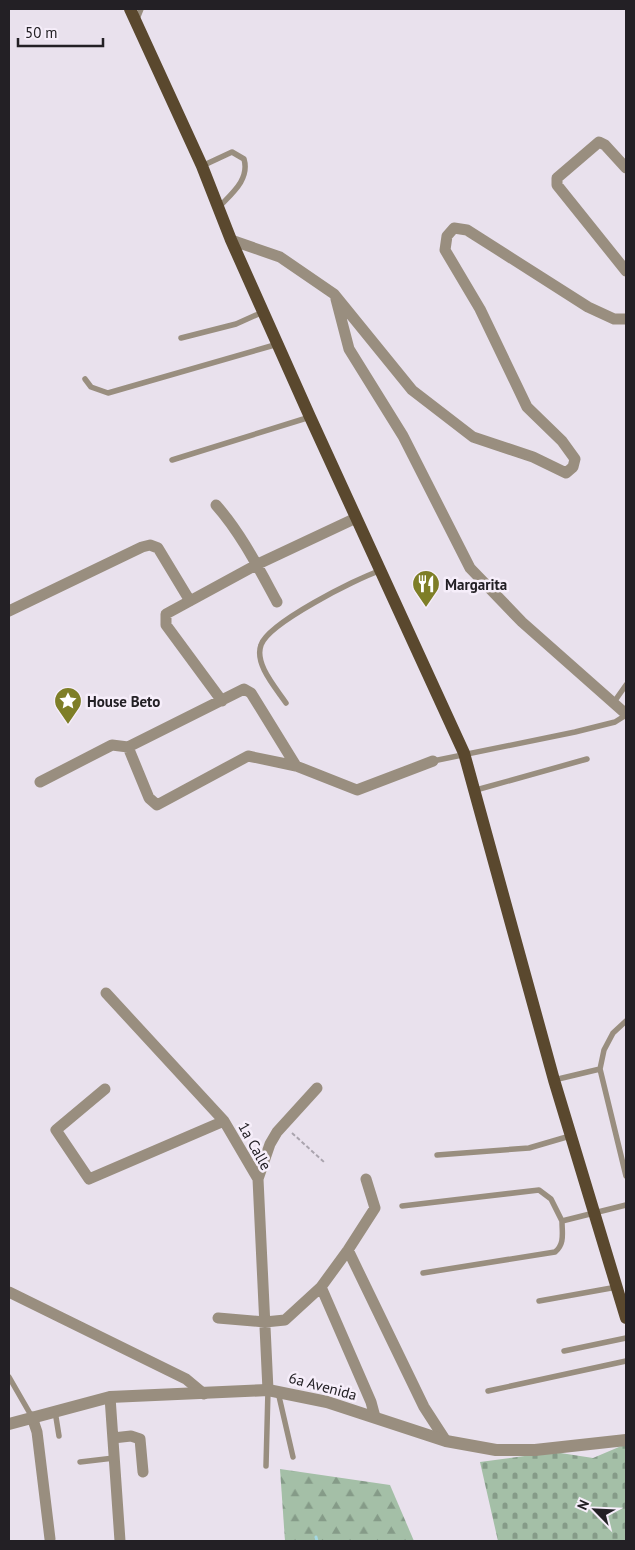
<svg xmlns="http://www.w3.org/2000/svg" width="635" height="1550" font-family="'PT Sans',sans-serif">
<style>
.forest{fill:url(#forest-firs)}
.cemetery{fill:url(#cemetery-stones)}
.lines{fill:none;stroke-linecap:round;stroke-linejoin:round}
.stream{stroke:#a3d6e1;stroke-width:3}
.path{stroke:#aaa4ae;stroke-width:2;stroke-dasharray:4 2.5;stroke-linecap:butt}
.service{stroke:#998e7f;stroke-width:5.5}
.minor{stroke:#998e7f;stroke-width:11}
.tertiary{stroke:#998e7f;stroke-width:12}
.primary{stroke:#5a482e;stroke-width:12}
.labels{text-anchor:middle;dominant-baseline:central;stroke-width:5;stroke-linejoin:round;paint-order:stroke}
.poi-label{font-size:15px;font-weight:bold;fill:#232025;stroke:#f6eefa;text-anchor:start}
.street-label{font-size:15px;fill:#232025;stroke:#f6eefa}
</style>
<defs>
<pattern id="forest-firs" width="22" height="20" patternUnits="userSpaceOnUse" patternTransform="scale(1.25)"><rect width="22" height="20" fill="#a4bfa7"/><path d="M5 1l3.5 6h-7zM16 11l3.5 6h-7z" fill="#859b88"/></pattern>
<pattern id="cemetery-stones" width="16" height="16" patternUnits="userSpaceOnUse" patternTransform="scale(1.25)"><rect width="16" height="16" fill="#a4bfa7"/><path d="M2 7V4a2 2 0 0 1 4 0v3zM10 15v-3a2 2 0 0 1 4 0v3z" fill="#859b88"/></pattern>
</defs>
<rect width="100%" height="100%" fill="#e9e1ed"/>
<path class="forest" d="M280,1469L390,1485L414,1541H285Z"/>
<path class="cemetery" d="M626,1444V1541H498L480,1462L554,1452L593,1458Z"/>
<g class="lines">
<path class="stream" d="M316,1537L317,1541"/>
<path class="path" d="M292,1133L324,1162"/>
<path class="service" d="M137,19L141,9
M202,166L232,152L244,159C250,180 231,194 218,208
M181,338L236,324L263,312
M85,379L91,387L108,393L278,344
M172,460L310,417
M614,702L626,685
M286,703C276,688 254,664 261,645C268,623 356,579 379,571
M433,761L575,732L615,722L626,715
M476,790L587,759
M626,1021L613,1033L604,1050L600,1069L626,1176
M554,1080L600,1069
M437,1155L529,1148L570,1136
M402,1206L539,1190L551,1199L562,1221L626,1205
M423,1273L555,1252C565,1244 562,1233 562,1221
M539,1301L617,1287
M564,1351L626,1338
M9,1377L32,1417
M488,1391L626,1361
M278,1392L293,1457
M55,1411L59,1436
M80,1462L114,1458
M266,1466L268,1390"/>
<path class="minor" d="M626,168L605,145L599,142L557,178V185L626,271
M231,240L280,257L334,294L412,390L473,437L533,457L566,473L573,467L575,459L562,441L527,407L480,309L445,250L447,236L454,228L467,230L588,307L614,319H626
M336,299L349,349L403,436L470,568L522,622L626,714
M216,505C241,533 259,569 277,602
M9,611L142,547L150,545L158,548L190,601
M222,701L166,625V614L256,565L356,518
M128,747L149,798L157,805L248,756L296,766L357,790L433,761
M40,782L112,745L128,747L244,689L251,693L296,766
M106,993L224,1121L258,1179L268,1390
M105,1089L56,1130L89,1179L224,1121
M258,1179L270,1144L277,1132L317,1088
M348,1250L424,1407L446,1441
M321,1287L371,1402L375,1417
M9,1292L186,1379L204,1394
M218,1318L265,1322L285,1320L321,1287L348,1250L375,1208L366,1179
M110,1397L120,1541
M32,1417L37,1432L50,1539
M113,1438L131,1436L140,1439L143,1472"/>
<path class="tertiary" d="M9,1424L110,1397L268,1390L327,1402L446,1441L496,1450H535L626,1440"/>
<path class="primary" d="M130,9L202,166L231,240L310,417L464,753L554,1080L626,1318"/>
</g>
<defs>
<symbol id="restaurant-pin" viewBox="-11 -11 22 30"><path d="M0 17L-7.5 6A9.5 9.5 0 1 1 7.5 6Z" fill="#7e7e27" stroke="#f6eefa"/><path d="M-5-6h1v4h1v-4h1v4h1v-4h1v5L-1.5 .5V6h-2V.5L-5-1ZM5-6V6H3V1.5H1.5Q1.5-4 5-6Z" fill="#fff"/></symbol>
<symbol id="sight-pin" viewBox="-11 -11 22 30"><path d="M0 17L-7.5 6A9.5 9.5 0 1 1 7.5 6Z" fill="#7e7e27" stroke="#f6eefa"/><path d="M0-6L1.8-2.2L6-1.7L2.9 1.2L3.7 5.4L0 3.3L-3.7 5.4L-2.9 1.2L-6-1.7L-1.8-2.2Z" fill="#fff"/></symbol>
</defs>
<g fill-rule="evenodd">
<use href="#restaurant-pin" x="410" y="568" width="32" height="43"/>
<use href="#sight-pin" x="52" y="685" width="32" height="43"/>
</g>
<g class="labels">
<g class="poi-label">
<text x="445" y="584">Margarita</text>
<text x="87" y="701">House Beto</text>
</g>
<g class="street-label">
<text transform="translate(255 1146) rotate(61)">1a Calle</text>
<text transform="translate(323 1386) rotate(15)">6a Avenida</text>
</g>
</g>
<rect width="635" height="1550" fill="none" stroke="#232025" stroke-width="20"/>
<g transform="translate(595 1510) rotate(294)" stroke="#f6eefa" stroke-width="4" paint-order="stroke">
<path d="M0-4L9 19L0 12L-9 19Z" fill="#232025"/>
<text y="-8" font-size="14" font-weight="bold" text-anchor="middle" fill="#232025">N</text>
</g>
<path d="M18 38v8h85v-8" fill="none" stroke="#232025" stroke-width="2.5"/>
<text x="25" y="38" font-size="15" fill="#232025" stroke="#f6eefa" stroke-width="4" paint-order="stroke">50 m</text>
</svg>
